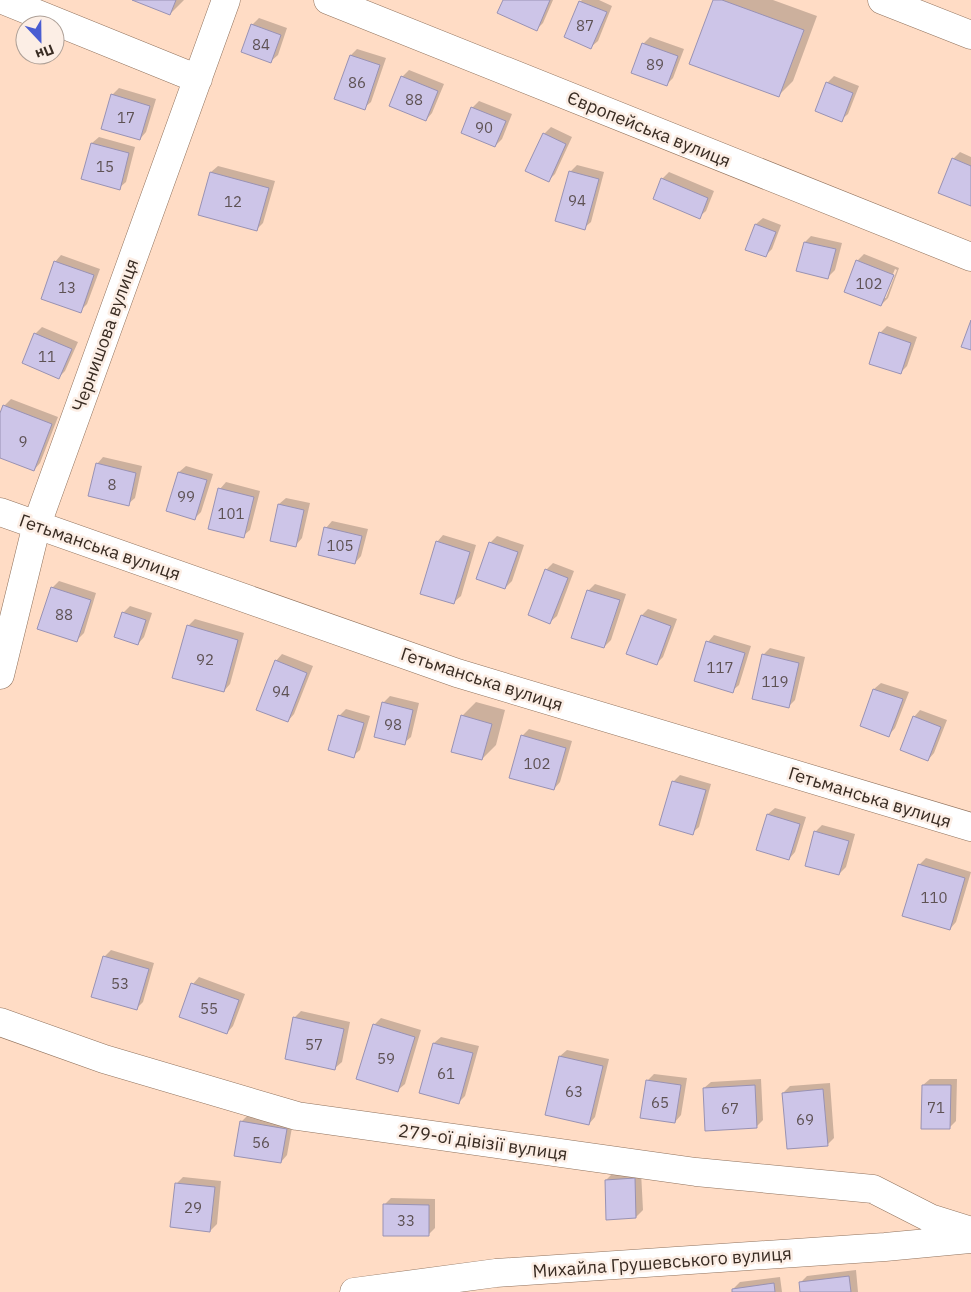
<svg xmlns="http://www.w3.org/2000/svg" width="971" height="1292" font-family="'IBM Plex Sans',sans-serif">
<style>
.shadow{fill:#0003;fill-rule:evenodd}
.building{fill:#cdc5e8;stroke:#9992b3}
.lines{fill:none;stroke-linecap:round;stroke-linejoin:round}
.minor-casing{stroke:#90725d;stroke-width:29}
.minor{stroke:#fff;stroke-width:28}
.labels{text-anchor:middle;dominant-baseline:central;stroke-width:5;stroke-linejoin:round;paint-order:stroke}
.number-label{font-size:15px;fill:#5e5254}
.street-label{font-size:18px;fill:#392c23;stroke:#fceee5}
</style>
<rect width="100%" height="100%" fill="#ffdcc5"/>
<path class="shadow" d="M135,0H184L170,14Z
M504,0H553L543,23L537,29Z
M582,0H599L612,6L598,41L591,47L580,2Z
M714,0H773L817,16L793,81L779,95Z
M259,18L287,28L278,55L271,61L252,25Z
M650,37L684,49L673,78L666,85L633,72L643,44Z
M357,49L386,58L371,102L364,108L351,55Z
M409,70L444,84L432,113L426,120L402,77Z
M834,76L859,86L848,114L841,120L827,83Z
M119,88L156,99L146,132L140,139L112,95Z
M479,101L512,114L502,139L495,146L463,133L472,108Z
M551,127L572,137L555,174L548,181L544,134Z
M99,137L135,147L126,182L119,188L92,143Z
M960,152L971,157V205L953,159Z
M577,165L604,172L591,222L584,228L570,172Z
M218,166L275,181L263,223L256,230L211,172Z
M669,172L714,191L706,211L699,217L662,179Z
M763,218L781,225L772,249L765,256L747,249L756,224Z
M811,236L842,243L835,270L828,277L805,242Z
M864,254L899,268L888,298L881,305L857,261ZM895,269L897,270L886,298H883Z
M61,255L100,269L87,304L80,311L55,262Z
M887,326L917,337L907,366L900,373L880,333Z
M42,327L78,342L65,371L59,377L35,334Z
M11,399L58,417L40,463L34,470L0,457V417L4,406Z
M103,457L142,466L135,498L128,504L97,464Z
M186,466L213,474L201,512L195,518L167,510L179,472Z
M226,482L260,491L250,530L243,536L220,489Z
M286,498L310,503L302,538L296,545L279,504Z
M332,521L368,529L361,556L355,563L326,528Z
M443,535L476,545L461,596L454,602L437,542Z
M497,536L524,545L512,581L505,588L490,543Z
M553,563L574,571L557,616L550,622L546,570Z
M59,581L96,593L84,633L77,640L52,588Z
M595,584L626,594L611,640L604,647L588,591Z
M130,606L152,613L144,637L138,644L123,613Z
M648,609L677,619L663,657L657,663L642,615Z
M195,619L244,633L230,684L224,691L188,626Z
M714,635L751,646L739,685L732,691L708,642Z
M770,648L805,657L795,700L789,706L763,655Z
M282,654L313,666L294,714L288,721L276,661Z
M881,683L909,692L895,728L889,735L861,725L874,689Z
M390,696L419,703L411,737L404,743L383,703Z
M476,702L505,710L496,745L482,759L462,716Z
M346,709L370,716L360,750L353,756L339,716Z
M920,710L947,720L934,753L928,760L914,717Z
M529,729L572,741L560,782L554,789L522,736Z
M680,775L711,784L699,827L692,833L673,782Z
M775,808L806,817L795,852L789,859L768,814Z
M822,825L855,834L846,867L839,874L815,832Z
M926,858L971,872L956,922L950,929L919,865Z
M111,950L154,963L143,1002L136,1009L104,957Z
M199,977L245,994L233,1026L227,1033L193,984Z
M301,1011L350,1022L342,1062L335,1068L294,1018Z
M381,1018L421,1030L405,1084L398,1090L374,1025Z
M441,1037L479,1046L465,1096L459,1102L421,1093L434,1043Z
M567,1050L609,1059L595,1117L589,1124L560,1056Z
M654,1074L687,1078L681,1115L675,1122L647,1081Z
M761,1079L763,1120L756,1127L704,1088L711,1082Z
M930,1079H957L956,1121L949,1128L923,1085Z
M830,1083L834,1138L827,1145L783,1093L790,1086Z
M248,1115L293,1122L287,1155L281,1162L241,1122Z
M641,1172L643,1210L636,1217L606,1180L613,1173Z
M183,1177L221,1181L217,1224L210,1231L177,1183Z
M391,1198L435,1199V1228L428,1235L384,1205Z
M856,1270L858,1292H801L800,1283L807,1276Z
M780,1277L782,1292H734L733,1289L740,1282Z"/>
<path class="building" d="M132,0H176L170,15Z
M503,0H550L537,31L497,13Z
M713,0H722L804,30L779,97L689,64Z
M579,1L607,12L591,49L564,37Z
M251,24L281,35L271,63L241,52Z
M642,43L678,56L667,86L631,73Z
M350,55L380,65L365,110L334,99Z
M401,76L438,91L426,121L389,106Z
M826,82L853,93L842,122L815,111Z
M111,94L150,106L140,140L101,129Z
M471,107L506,121L495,147L461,133Z
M543,133L566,144L549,182L525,171Z
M91,143L129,153L120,190L81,179Z
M952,158L971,166V206L938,193Z
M569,171L599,179L585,230L555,221Z
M210,172L269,188L257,231L198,215Z
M661,178L708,198L700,219L653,199Z
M755,224L776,232L766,257L745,250Z
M804,242L836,249L828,279L796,271Z
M856,260L894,275L881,306L844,292Z
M54,261L94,275L81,313L41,299Z
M971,320V350L961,347Z
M879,332L911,343L901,374L869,364Z
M34,333L72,349L59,379L22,363Z
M3,405L52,424L34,471L0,458V413Z
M96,463L136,473L129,506L88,496Z
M178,472L207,480L195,520L166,511Z
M218,488L254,497L244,538L208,529Z
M278,504L304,510L296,547L270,541Z
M324,527L362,536L355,564L318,555Z
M436,541L470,552L454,604L420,594Z
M489,542L518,552L505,589L476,579Z
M545,569L568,578L550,624L528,615Z
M51,587L91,600L77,642L37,629Z
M587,590L620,600L604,648L571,638Z
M122,612L146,620L138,645L114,637Z
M641,615L671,626L657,665L626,654Z
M187,625L238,640L224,692L172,678Z
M706,641L745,653L733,693L694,681Z
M762,654L799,663L789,708L752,699Z
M275,660L307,673L288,722L256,710Z
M873,689L903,699L889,737L860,726Z
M382,702L413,710L405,745L374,737Z
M338,715L364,723L354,758L328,750Z
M461,715L492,724L482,760L451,752Z
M913,716L941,727L928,761L900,750Z
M521,735L566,748L554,790L509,778Z
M672,781L706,790L693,835L659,825Z
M767,814L800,824L789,860L756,850Z
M814,831L849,841L839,875L805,866Z
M918,864L965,878L950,930L902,916Z
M103,956L149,969L137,1010L91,997Z
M191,983L239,1000L227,1034L179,1017Z
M293,1017L344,1029L335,1070L285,1059Z
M373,1024L415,1037L398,1092L356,1079Z
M433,1043L473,1053L459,1104L419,1093Z
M559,1056L603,1066L589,1125L545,1115Z
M646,1080L681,1085L675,1123L640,1118Z
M755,1085L757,1128L705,1131L703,1088Z
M922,1085H951L950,1129H921Z
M823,1089L828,1146L787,1149L782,1093Z
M240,1121L287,1129L281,1163L234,1156Z
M635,1178L636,1218L606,1220L605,1180Z
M175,1183L215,1187L210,1232L170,1227Z
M383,1204L429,1205V1236H383Z
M849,1276L851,1292H800L799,1282Z
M774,1283L775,1292H732V1289Z"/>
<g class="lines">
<defs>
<path id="minor" d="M3,0L198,79
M328,0L971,257
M882,0L971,35
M0,512L457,673L971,827
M0,675L37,524L226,0
M0,1022L104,1059L297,1116L696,1172L873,1189L930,1218L971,1231
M354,1292L496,1273L885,1247L971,1239"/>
</defs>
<use href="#minor" class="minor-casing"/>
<use href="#minor" class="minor"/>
</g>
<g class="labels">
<g class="number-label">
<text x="585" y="25">87</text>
<text x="261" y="44">84</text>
<text x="655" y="64">89</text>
<text x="357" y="82">86</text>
<text x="414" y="99">88</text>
<text x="126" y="117">17</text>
<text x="484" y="127">90</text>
<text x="105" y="166">15</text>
<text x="577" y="200">94</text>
<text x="233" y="201">12</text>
<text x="869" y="283">102</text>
<text x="67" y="287">13</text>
<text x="47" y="356">11</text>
<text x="23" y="441">9</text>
<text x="112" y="484">8</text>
<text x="186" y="496">99</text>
<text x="231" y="513">101</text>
<text x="340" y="545">105</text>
<text x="64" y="614">88</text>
<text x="205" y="659">92</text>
<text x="720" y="667">117</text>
<text x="775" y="681">119</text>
<text x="281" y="691">94</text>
<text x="393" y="724">98</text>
<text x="537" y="763">102</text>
<text x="934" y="897">110</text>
<text x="120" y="983">53</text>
<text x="209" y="1008">55</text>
<text x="314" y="1044">57</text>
<text x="386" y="1058">59</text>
<text x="446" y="1073">61</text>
<text x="574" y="1091">63</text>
<text x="660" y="1102">65</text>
<text x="936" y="1107">71</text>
<text x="730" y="1108">67</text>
<text x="805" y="1119">69</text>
<text x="261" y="1142">56</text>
<text x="193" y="1207">29</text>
<text x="406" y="1220">33</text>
</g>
<g class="street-label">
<text transform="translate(649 129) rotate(22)">Європейська вулиця</text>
<text transform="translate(105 335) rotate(-70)">Чернишова вулиця</text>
<text transform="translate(100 547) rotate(19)">Гетьманська вулиця</text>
<text transform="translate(482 679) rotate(18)">Гетьманська вулиця</text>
<text transform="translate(870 797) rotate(17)">Гетьманська вулиця</text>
<text transform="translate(483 1142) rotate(8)">279-ої дівізії вулиця</text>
<text transform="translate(662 1262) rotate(-4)">Михайла Грушевського вулиця</text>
</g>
</g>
<g transform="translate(40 40) rotate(158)"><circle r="24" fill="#fceee5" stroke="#aea097"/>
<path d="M0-4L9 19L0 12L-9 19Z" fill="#4a5dd2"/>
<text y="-8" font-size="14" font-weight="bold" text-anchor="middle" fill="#392c23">Пн</text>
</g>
</svg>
